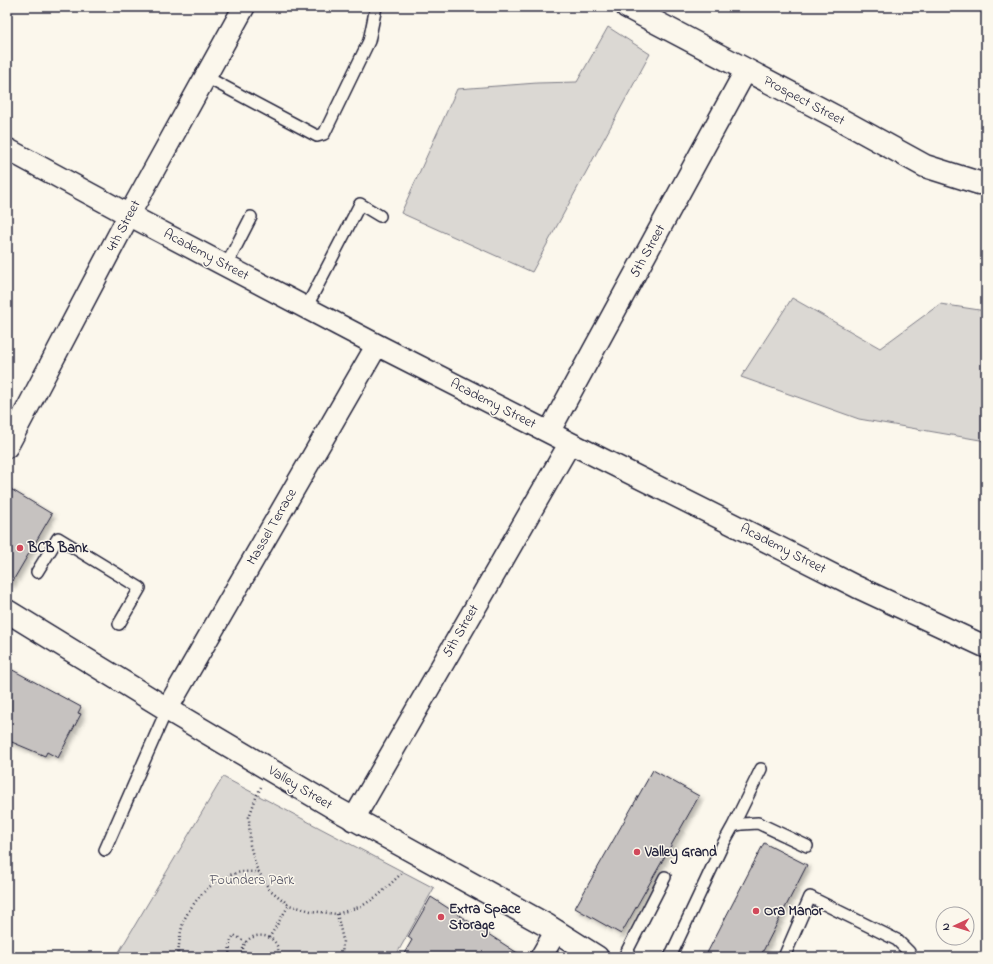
<svg xmlns="http://www.w3.org/2000/svg" width="993" height="964" font-family="'Indie Flower',sans-serif">
<style>
.green{fill:#dbd8d3;stroke:#7e7d87}
.building{fill:#c6c2c0;stroke:#22223b;filter:url(#shadow)}
.lines{fill:none;stroke-linecap:round;stroke-linejoin:round}
.service-casing{stroke:#22223b;stroke-width:14}
.minor-casing{stroke:#22223b;stroke-width:24}
.tertiary-casing{stroke:#22223b;stroke-width:25}
.secondary-casing{stroke:#22223b;stroke-width:25}
.path{stroke:#22223b;stroke-width:2.5;stroke-dasharray:1 3;stroke-linecap:butt}
.service{stroke:#fbf7ec;stroke-width:11}
.minor{stroke:#fbf7ec;stroke-width:21}
.tertiary{stroke:#fbf7ec;stroke-width:22}
.secondary{stroke:#fbf7ec;stroke-width:22}
.poi-dot{fill:#d1495b;stroke:#fbf7ec;stroke-width:1.5}
.labels{text-anchor:middle;dominant-baseline:central;stroke-width:3;stroke-linejoin:round;paint-order:stroke}
.street-label{font-size:14px;fill:#22223b;stroke:#fbf7ec}
.poi-label{font-size:14px;font-weight:bold;fill:#22223b;stroke:#fbf7ec;text-anchor:start}
.park-label{font-size:14px;fill:#505061;stroke:#fbf7ec}
</style>
<defs>
<filter id="shadow"><feDropShadow dx="3.5" dy="3.5" stdDeviation="2" flood-color="#0004"/></filter>
</defs>
<rect width="100%" height="100%" fill="#fbf7ec"/>
<filter id="ink" filterUnits="userSpaceOnUse"><feTurbulence type="fractalNoise" baseFrequency=".025" numOctaves="2"/><feDisplacementMap in="SourceGraphic" scale="8" xChannelSelector="R" yChannelSelector="G"/><feConvolveMatrix kernelMatrix="1 2 1 2 8 2 1 2 1" color-interpolation-filters="sRGB"/></filter>
<g filter="url(#ink)">
<path class="green" d="M608,27L650,54L532,272L401,213L457,89L537,83L577,82Z
M792,298L880,348L940,304L986,311V441L859,419L741,377Z
M223,777L434,888L395,957H116Z"/>
<path class="building" d="M9,488L52,514L11,584L7,582V491Z
M7,667L81,707L78,713L81,714L58,758L47,752L45,756L7,740Z
M653,770L699,796L621,934L575,908Z
M764,843L807,865L760,957H705Z
M431,897L519,954L517,957H402L412,940L408,937Z"/>
<g class="lines">
<defs>
<path id="service" d="M206,77L317,136L324,134L369,41L376,7
M226,266L251,217
M306,308L360,204L380,216
M37,572L58,538L140,588L119,624
M733,826L761,769
M105,850L167,709
M624,957L665,877
M670,957L723,844L733,826L742,824L758,823L807,846
M784,957L810,897L897,940L909,952L907,957"/>
<path id="minor" d="M7,149L129,215L377,345L570,443L786,551L857,587L986,647
M549,432L746,70
M7,447L129,215L244,7
M167,709L377,345
M353,820L570,443
M541,957L556,931"/>
<path id="tertiary" d="M627,7L834,116L925,166L979,183H986"/>
<path id="secondary" d="M7,611L167,709L338,810L548,926L597,957"/>
</defs>
<use href="#service" class="service-casing"/>
<use href="#minor" class="minor-casing"/>
<use href="#tertiary" class="tertiary-casing"/>
<use href="#secondary" class="secondary-casing"/>
<path class="path" d="M261,787L257,795L249,817L250,845L256,867L269,889L289,905L311,911L337,914L362,906L379,895L403,872
M337,914L343,940L342,957
M269,938L289,905
M178,957C179,944 180,930 185,918C196,897 214,878 237,873C244,871 252,872 259,872
M229,957L230,942L234,935L246,942
M243,957C238,928 283,929 278,957"/>
<use href="#service" class="service"/>
<use href="#minor" class="minor"/>
<use href="#tertiary" class="tertiary"/>
<use href="#secondary" class="secondary"/>
</g>
</g>
<g class="poi-dot">
<circle cx="20" cy="548" r="4"/>
<circle cx="637" cy="852" r="4"/>
<circle cx="756" cy="911" r="4"/>
<circle cx="441" cy="917" r="4"/>
</g>
<g class="labels">
<g class="street-label">
<text transform="translate(804 101) rotate(28)">Prospect Street</text>
<text transform="translate(124 226) rotate(-62)">4th Street</text>
<text transform="translate(648 251) rotate(-61)">5th Street</text>
<text transform="translate(206 255) rotate(28)">Academy Street</text>
<text transform="translate(493 404) rotate(27)">Academy Street</text>
<text transform="translate(272 527) rotate(-60)">Massel Terrace</text>
<text transform="translate(783 549) rotate(27)">Academy Street</text>
<text transform="translate(461 631) rotate(-60)">5th Street</text>
<text transform="translate(300 788) rotate(31)">Valley Street</text>
</g>
<g class="poi-label">
<text x="28" y="548">BCB Bank</text>
<text x="645" y="852">Valley Grand</text>
<text x="449" y="909">Extra Space<tspan x="449" dy="16">Storage</tspan></text>
<text x="764" y="911">Ora Manor</text>
</g>
<g class="park-label">
<text x="252" y="880">Founders Park</text>
</g>
</g>
<rect width="993" height="964" fill="none" stroke="#fbf7ec" stroke-width="24"/>
<rect x="12" y="12" width="969" height="940" fill="none" stroke="#22223b" stroke-width="1.5" filter="url(#ink)"/>
<g transform="translate(955 926) rotate(266)"><circle r="19" fill="#fbf7ec" stroke="#a4a2a5"/>
<path d="M0-3L7 15L0 10L-7 15Z" fill="#d1495b"/>
<text y="-6" font-size="11" font-weight="bold" text-anchor="middle" fill="#22223b">N</text>
</g>
</svg>
